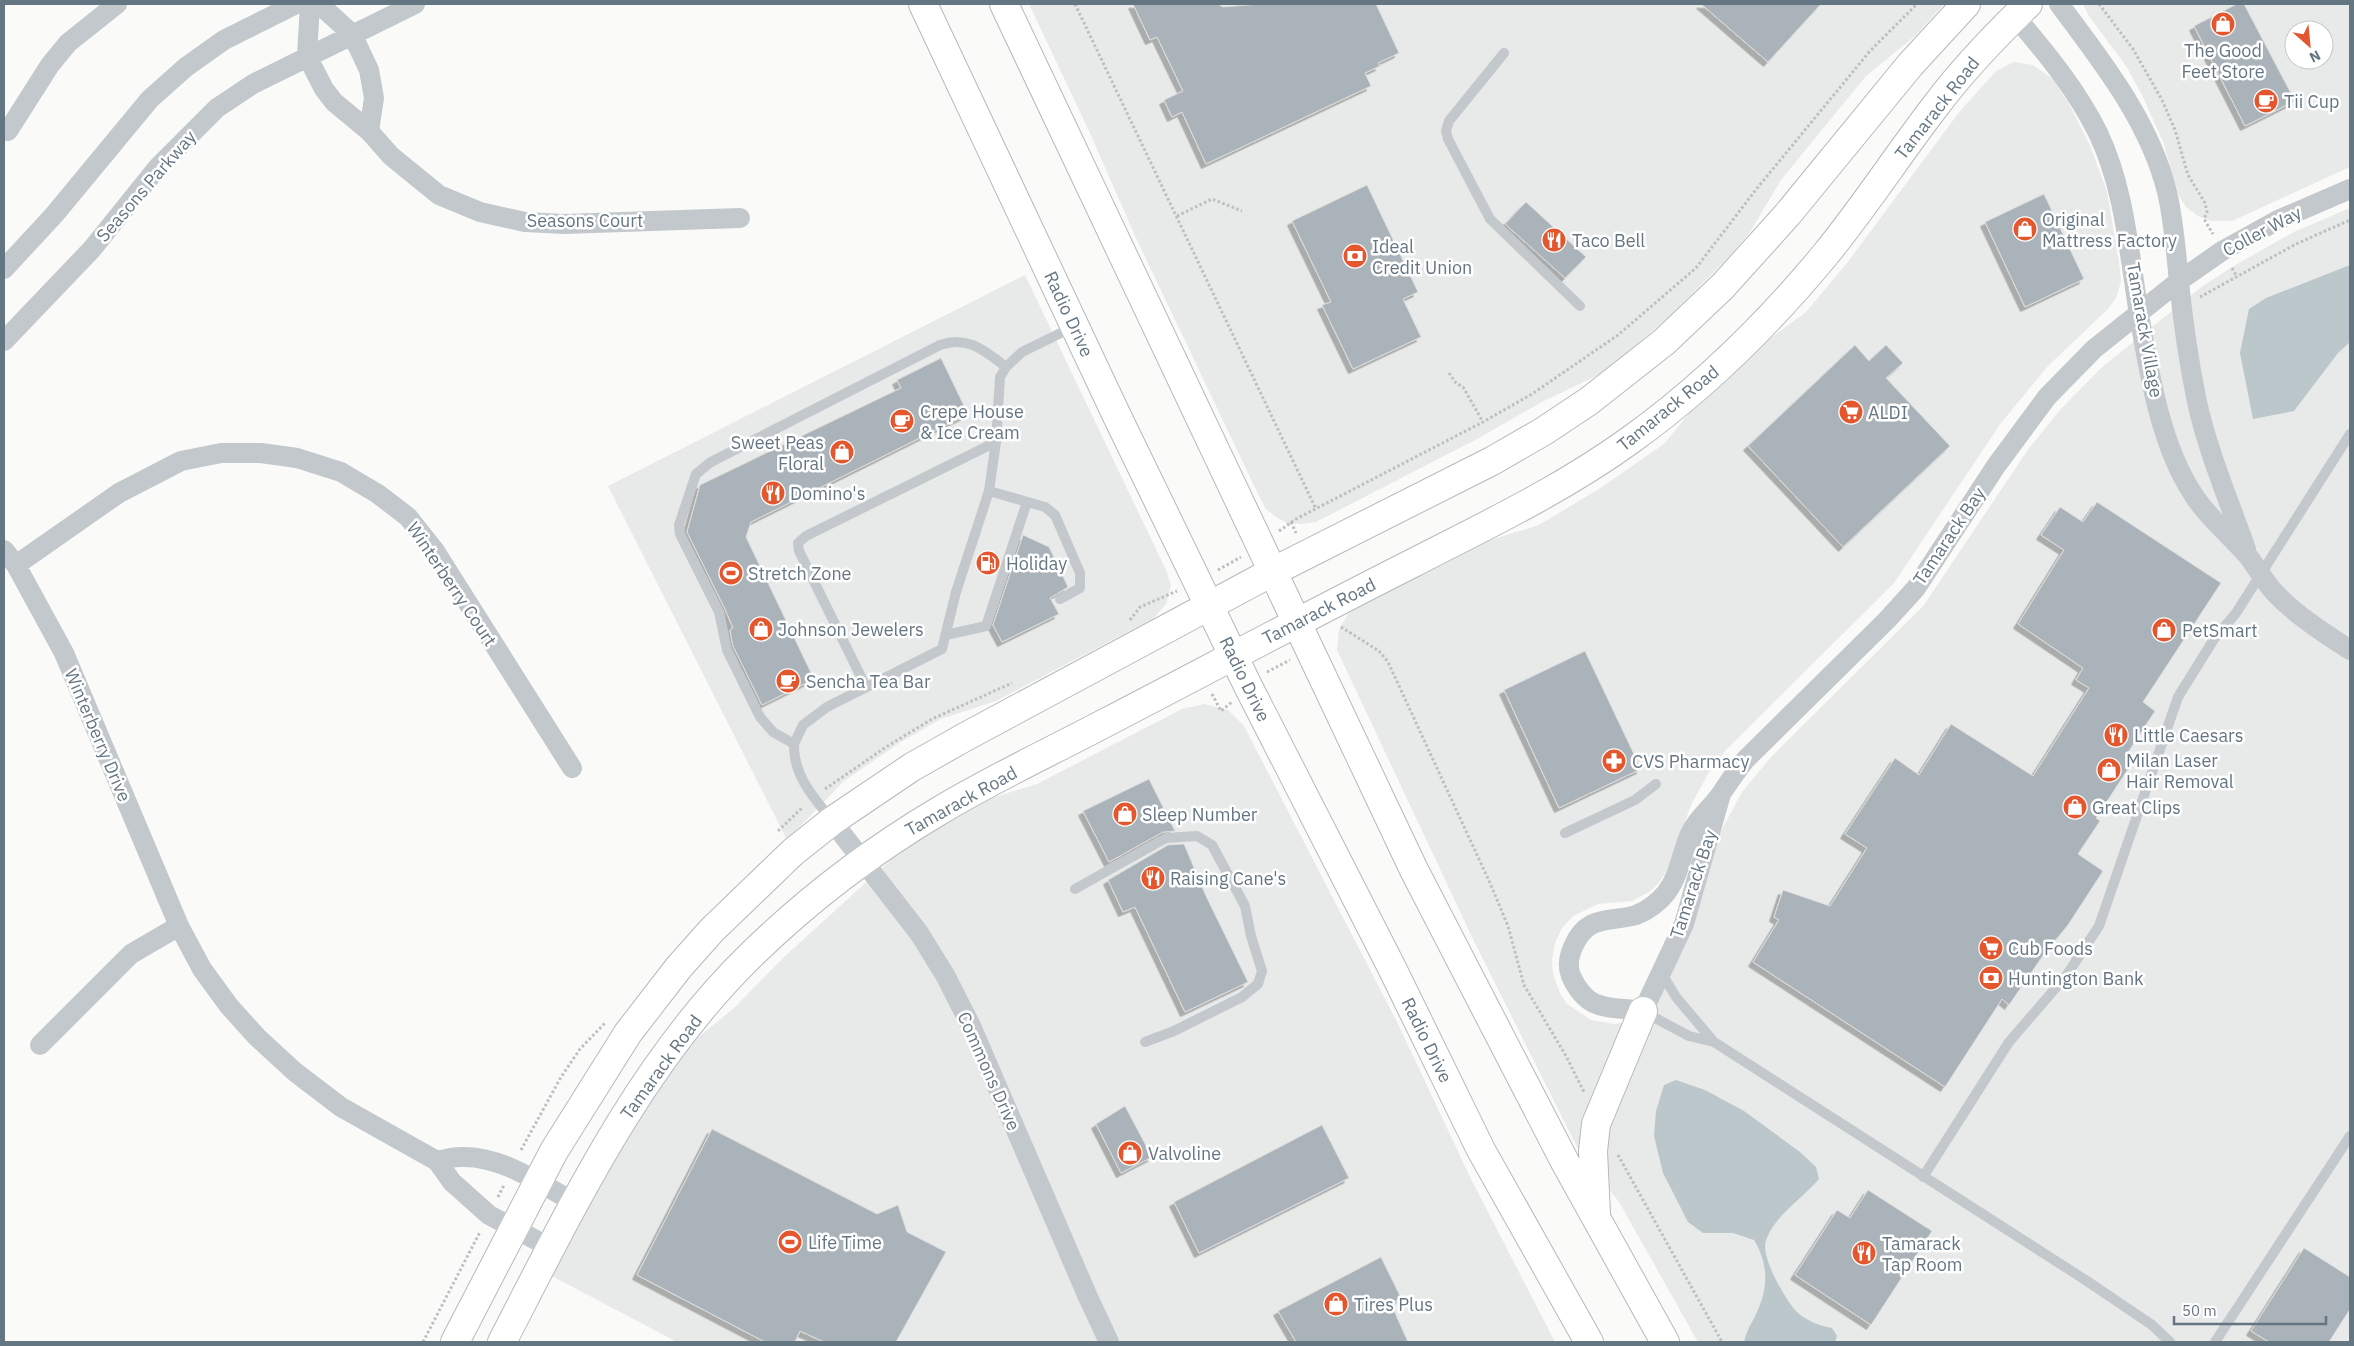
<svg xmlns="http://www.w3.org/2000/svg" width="2354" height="1346" font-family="'IBM Plex Sans',sans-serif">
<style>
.built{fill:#e8e9e9;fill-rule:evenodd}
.water{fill:#bbc7cb}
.building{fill:#aab3b9;stroke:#dcdcda;filter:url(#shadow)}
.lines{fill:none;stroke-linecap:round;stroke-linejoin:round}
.secondary-casing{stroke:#b3babf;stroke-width:30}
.path{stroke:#bbbfc2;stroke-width:3;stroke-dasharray:2.5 2.5;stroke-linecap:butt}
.lane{stroke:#c3c8cc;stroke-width:10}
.street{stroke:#c3c8cc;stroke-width:20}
.secondary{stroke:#fff;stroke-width:28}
.labels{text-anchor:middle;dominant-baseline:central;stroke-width:5;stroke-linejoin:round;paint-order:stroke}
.poi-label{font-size:18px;fill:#657683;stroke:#fff;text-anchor:start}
.street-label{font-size:18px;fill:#657683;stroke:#fff}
</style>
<defs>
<filter id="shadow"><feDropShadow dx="-4.5" dy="4.5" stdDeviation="0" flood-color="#0004"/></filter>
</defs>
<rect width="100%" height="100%" fill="#fafaf8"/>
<path class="built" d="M1029,4H1944L1915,36L1866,76L1781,180L1750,232L1731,255L1671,315L1621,358L1600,374L1540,403L1477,439L1316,522L1301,524L1287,523L1276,517L1266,509L1260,498L1136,238L1089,131Z
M2083,4H2350V167L2232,221H2211L2198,216L2186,207L2179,196L2163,142L2142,95L2126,66L2089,16ZM2294,30H2324V60H2294Z
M2014,62L2033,65L2053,79L2070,106L2090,145L2107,192L2119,262L2121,282L2116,298L2108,309L2048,366L2001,423L1894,583L1726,750L1708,774L1691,805L1668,869L1658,884L1649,892L1632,901L1598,904L1573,916L1562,928L1555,943L1552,960L1553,974L1560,993L1567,1004L1591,1020L1614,1024L1648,1019L1719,835L1742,792L1772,756L1924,605L2027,451L2060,410L2101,368L2204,285L2237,264L2294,232L2350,208V1342H1698L1619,1202L1580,1153L1473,939L1337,650L1339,629L1348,614L1356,607L1478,544L1539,525L1599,489L1664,444L1700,400L1756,349L1806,312L1847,263L1960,111L1996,71Z
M1025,275L1166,570L1171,585L1166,604L1154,618L996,701L941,719L901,742L844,781L787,840L608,486Z
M1204,704L1228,710L1244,726L1398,1024L1471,1179L1555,1342H677L550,1275L630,1129L691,1043L733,1009L783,958L907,845L982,801L1037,784L1182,709Z"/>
<path class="water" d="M2350,265V342L2338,353L2294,411L2253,419L2240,353L2249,309L2266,298Z
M1676,1080L1705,1090L1744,1111L1800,1152L1816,1167L1819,1179C1802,1199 1776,1214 1766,1240C1760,1256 1784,1297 1795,1310C1804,1320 1819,1326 1832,1328L1837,1336L1835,1342H1744C1748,1326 1754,1321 1759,1307C1769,1284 1767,1261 1754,1240L1733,1233H1703L1688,1222L1663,1173L1654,1136L1656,1111L1664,1085Z"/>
<path class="building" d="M1133,4H1218L1223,7L1261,4H1376L1399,53L1378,63L1380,66L1365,73L1371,86L1206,164L1182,112L1172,117L1164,100L1183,91L1157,37L1150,40Z
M1701,4H1821L1768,62Z
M2237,4H2244L2295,101L2245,126L2194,26Z
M1367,185L1418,292L1403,299L1421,337L1353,369L1322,305L1331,302L1292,221Z
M2044,194L2084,279L2025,307L1985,222Z
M1526,202L1586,257L1565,278L1505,224Z
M1855,345L1869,361L1886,345L1903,363L1886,378L1950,446L1843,547L1748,446Z
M941,358L968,414L751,522L746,537L814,679L762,705L733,646L730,630L733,628L725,609L687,532L700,485L901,388L897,380Z
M2097,502L2221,583L2143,702L2155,711L2127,754L2134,760L2096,818L2100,821L2078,854L2103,871L2068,925L2044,954L2009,1005L2002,999L1945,1087L1753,962L1779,920L1774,917L1783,890L1830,906L1867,848L1845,834L1895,758L1919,775L1951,724L2033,776L2089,688L2076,680L2083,668L2018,624L2064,550L2041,535L2060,507L2083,522Z
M1023,535L1049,547L1068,587L1050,598L1059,614L1002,642L993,625Z
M1585,651L1641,769L1559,808L1504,690Z
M1149,779L1175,831L1163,832L1109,862L1083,811Z
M1184,844L1206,896L1248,982L1185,1012L1135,907L1123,912L1108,880L1168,845Z
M1125,1106L1152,1157L1121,1173L1096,1124Z
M1322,1125L1349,1178L1199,1253L1174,1202Z
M712,1129L877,1214L898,1205L907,1232L946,1252L896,1342H824L800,1331L795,1342H765L637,1275Z
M1868,1190L1932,1231L1871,1325L1795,1275L1837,1210L1850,1218Z
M2304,1248L2350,1277V1309L2329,1342H2269L2251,1331Z
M1381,1257L1401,1298L1391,1304L1408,1342H1296L1278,1311Z"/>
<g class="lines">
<defs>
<path id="secondary" d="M923,4L1116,414L1249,688L1392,968L1481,1150L1589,1342
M1004,4L1414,870L1565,1162L1665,1342
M1596,1214L1593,1151L1596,1124L1643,1011
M455,1342L554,1151L628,1033L679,967L712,930L793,852L832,821L912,767L965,737L1272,572L1492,461L1544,431L1589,401L1664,342L1723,286L1787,215L1910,65L1966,4
M502,1342C572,1207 639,1065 749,957C806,901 870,852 939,811C992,779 1050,752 1105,723C1207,670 1308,616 1411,564C1485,526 1561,490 1629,441C1703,388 1767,325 1825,255C1865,206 1899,153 1937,104C1964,68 1996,35 2028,4"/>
</defs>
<use href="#secondary" class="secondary-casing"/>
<path class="path" d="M1075,4L1316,509
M2099,4L2133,49L2162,100L2175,130L2188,175L2205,203L2207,212L2204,219L2213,234
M1177,216L1212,199L1242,211
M2232,268L2237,277
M2200,297L2296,244L2350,220
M1449,373L1456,383L1463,387L1483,422
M1291,522L1296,533
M1279,531L1296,519L1483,422L1532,394L1618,335L1696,268L1758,187L1870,51L1917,4
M1218,570L1241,557
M1130,620L1140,607L1177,591
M1341,627L1379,651L1388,662L1490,883L1508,926L1524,985L1566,1056L1584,1092
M1267,672L1290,660
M1212,694L1221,711L1232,702
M825,789L886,747L932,719L1012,683
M778,831L803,807
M521,1150L561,1077L580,1049L605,1023
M1618,1155L1722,1342
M498,1197L504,1185
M423,1342L480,1232"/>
<path class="lane" d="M1504,53L1449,121L1446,131L1448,139L1490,219L1580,306
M989,491L1045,507L1055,515L1080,573V588L1060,599
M946,635L986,626L1027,502
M866,687L799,551L798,543L806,536L996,442
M794,744L803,725L827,707L942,649L956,592L989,491L996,442L1000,377L1006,367
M832,820C813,797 793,775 794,744L773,732L760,717L727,650L719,612L680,534L679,525L696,474L711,462L940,345C968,335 985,351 1006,367L1022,352L1073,327
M1565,833L1635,800L1656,784
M1075,889L1166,838L1197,836L1212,845L1245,906L1251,936L1262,971L1258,984L1242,997L1174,1031L1145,1042
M1661,972L1676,997L1714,1042L2087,1281L2152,1325L2170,1342
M1644,1012L1689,1036L1714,1042
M1923,1177L2009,1042L2066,976L2099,926L2178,697L2214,639L2236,613L2350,434
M2215,1342L2350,1136"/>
<path class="street" d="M310,4L307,56L324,89L334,102L369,131L391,156L439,195L480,212L525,222L564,224L740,218
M319,4L352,34L369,70L374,98L369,131
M2059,4C2101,60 2150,122 2167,192C2174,222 2176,252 2179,282C2183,322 2189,363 2197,402C2208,452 2229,501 2246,549
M2015,16C2046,53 2077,90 2098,133C2125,189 2129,254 2139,314C2149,372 2160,444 2193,494C2207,517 2231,536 2248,556C2257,568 2265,582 2275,593C2297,616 2324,633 2350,650
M8,131L50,65L68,43L117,4
M4,269L54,215L150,99L186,67L224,40L296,4
M4,341L92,249L158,167L217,108L253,84L415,4
M4,550L16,565L64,653L179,926L202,969L229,1006L257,1037L295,1072L341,1107L437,1161L452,1182L489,1215L551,1248
M16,565L119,493L181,461L221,453H261L297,458L341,472L378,494L408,517L435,551L572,768
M1721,794L1684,924L1643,1011C1608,1006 1588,1013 1571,976C1567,966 1569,956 1573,947C1587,914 1608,923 1636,915C1647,911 1659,902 1666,893C1681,874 1681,850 1692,830C1699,817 1712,807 1721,794C1728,783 1736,772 1745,760L1887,620L1916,588L1996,466L2047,397L2094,349L2179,281L2222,251L2278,220L2350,189
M832,821L919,933L945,975L971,1026L1088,1297L1109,1342
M40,1045L131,954L179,926
M437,1161C445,1159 453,1157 460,1157C501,1155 541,1184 575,1203"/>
<use href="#secondary" class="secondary"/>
</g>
<defs>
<symbol id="shop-disc" viewBox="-11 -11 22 22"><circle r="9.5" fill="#e4572e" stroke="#fff"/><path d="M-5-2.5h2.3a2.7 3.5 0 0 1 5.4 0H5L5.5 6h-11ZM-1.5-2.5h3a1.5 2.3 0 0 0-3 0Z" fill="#fff"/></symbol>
<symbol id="cafe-disc" viewBox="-11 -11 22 22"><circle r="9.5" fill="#e4572e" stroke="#fff"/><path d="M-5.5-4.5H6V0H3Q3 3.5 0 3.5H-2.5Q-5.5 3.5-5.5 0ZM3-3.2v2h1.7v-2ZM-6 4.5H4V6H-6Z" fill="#fff"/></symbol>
<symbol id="restaurant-disc" viewBox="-11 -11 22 22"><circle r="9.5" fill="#e4572e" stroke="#fff"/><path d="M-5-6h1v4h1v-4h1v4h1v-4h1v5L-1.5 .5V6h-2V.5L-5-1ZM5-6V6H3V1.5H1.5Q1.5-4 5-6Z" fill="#fff"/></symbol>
<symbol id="bank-disc" viewBox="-11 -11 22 22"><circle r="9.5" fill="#e4572e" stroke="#fff"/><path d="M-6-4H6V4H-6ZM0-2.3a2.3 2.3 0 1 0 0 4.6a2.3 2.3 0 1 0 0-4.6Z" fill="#fff"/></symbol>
<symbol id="supermarket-disc" viewBox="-11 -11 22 22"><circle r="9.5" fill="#e4572e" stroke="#fff"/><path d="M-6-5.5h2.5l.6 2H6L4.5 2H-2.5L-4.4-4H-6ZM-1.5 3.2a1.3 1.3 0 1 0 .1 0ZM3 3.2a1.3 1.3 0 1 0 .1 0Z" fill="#fff"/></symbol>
<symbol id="fuel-disc" viewBox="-11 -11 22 22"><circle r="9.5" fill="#e4572e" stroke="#fff"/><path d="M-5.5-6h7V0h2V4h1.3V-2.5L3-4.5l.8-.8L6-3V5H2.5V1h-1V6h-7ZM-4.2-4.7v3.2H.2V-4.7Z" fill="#fff"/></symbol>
<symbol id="stadium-disc" viewBox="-11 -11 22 22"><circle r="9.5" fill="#e4572e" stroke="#fff"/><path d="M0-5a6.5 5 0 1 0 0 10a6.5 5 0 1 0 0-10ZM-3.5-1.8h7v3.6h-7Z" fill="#fff"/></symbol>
<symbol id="pharmacy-disc" viewBox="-11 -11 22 22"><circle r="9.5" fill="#e4572e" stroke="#fff"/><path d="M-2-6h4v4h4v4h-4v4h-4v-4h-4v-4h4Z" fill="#fff"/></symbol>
</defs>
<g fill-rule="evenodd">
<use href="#shop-disc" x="2209" y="10" width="28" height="28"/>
<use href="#cafe-disc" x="2252" y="87" width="28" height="28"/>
<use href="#shop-disc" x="2011" y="215" width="28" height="28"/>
<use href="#restaurant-disc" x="1540" y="226" width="28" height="28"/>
<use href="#bank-disc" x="1341" y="242" width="28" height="28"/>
<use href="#supermarket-disc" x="1837" y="398" width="28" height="28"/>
<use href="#cafe-disc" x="888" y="407" width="28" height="28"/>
<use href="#shop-disc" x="828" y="438" width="28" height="28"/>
<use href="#restaurant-disc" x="759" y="479" width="28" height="28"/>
<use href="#fuel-disc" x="974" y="549" width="28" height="28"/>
<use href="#stadium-disc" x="717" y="559" width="28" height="28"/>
<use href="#shop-disc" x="747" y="615" width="28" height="28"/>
<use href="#shop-disc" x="2150" y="616" width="28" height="28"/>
<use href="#cafe-disc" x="774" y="667" width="28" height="28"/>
<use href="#restaurant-disc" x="2102" y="721" width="28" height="28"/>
<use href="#pharmacy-disc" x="1600" y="747" width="28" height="28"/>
<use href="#shop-disc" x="2095" y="756" width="28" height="28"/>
<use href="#shop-disc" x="2061" y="793" width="28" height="28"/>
<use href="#shop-disc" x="1111" y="800" width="28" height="28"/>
<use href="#restaurant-disc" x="1139" y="864" width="28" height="28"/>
<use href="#supermarket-disc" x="1977" y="934" width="28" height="28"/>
<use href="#bank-disc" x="1977" y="964" width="28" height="28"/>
<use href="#shop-disc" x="1116" y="1139" width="28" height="28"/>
<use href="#stadium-disc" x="776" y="1228" width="28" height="28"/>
<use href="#restaurant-disc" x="1850" y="1239" width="28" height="28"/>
<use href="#shop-disc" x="1322" y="1290" width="28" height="28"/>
</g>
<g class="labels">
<g class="poi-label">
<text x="2223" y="50" text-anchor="middle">The Good<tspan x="2223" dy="21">Feet Store</tspan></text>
<text x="2284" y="101">Tii Cup</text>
<text x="2042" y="219">Original<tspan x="2042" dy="21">Mattress Factory</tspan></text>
<text x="1572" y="240">Taco Bell</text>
<text x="1372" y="246">Ideal<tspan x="1372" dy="21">Credit Union</tspan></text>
<text x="920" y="411">Crepe House<tspan x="920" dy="21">&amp; Ice Cream</tspan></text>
<text x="1868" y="412">ALDI</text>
<text x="824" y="442" text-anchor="end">Sweet Peas<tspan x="824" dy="21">Floral</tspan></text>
<text x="790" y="493">Domino's</text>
<text x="1006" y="563">Holiday</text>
<text x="748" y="573">Stretch Zone</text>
<text x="778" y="629">Johnson Jewelers</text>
<text x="2182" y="630">PetSmart</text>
<text x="806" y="681">Sencha Tea Bar</text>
<text x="2134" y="735">Little Caesars</text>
<text x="2126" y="760">Milan Laser<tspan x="2126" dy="21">Hair Removal</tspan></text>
<text x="1632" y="761">CVS Pharmacy</text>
<text x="2092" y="807">Great Clips</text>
<text x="1142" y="814">Sleep Number</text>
<text x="1170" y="878">Raising Cane's</text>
<text x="2008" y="948">Cub Foods</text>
<text x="2008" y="978">Huntington Bank</text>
<text x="1148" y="1153">Valvoline</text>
<text x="808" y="1242">Life Time</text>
<text x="1882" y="1243">Tamarack<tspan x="1882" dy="21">Tap Room</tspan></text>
<text x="1354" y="1304">Tires Plus</text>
</g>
<g class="street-label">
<text transform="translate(1937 108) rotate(-52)">Tamarack Road</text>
<text transform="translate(146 186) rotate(-49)">Seasons Parkway</text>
<text x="585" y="220">Seasons Court</text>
<text transform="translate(2262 231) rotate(-28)">Coller Way</text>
<text transform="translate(1069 314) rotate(65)">Radio Drive</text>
<text transform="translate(2145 330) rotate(80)">Tamarack Village</text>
<text transform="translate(1668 408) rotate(-39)">Tamarack Road</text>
<text transform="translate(1949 536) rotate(-56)">Tamarack Bay</text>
<text transform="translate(452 584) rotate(56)">Winterberry Court</text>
<text transform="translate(1319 611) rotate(-27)">Tamarack Road</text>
<text transform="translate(1245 679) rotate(64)">Radio Drive</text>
<text transform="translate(98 735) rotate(67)">Winterberry Drive</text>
<text transform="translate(961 801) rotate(-29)">Tamarack Road</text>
<text transform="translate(1693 884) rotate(-72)">Tamarack Bay</text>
<text transform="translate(1427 1040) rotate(64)">Radio Drive</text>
<text transform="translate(661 1067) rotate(-54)">Tamarack Road</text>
<text transform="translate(989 1071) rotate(66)">Commons Drive</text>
</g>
</g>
<rect width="2354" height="1346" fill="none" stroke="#657683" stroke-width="10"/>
<g transform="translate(2309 45) rotate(153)"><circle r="24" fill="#ffffff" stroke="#c1c8cd"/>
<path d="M0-4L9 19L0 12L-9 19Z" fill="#e4572e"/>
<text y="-8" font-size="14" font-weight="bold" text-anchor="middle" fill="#657683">N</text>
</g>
<path d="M2174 1316v8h152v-8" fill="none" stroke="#657683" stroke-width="2.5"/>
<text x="2182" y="1316" font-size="15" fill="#657683" stroke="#ffffff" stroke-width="4" paint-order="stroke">50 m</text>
</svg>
